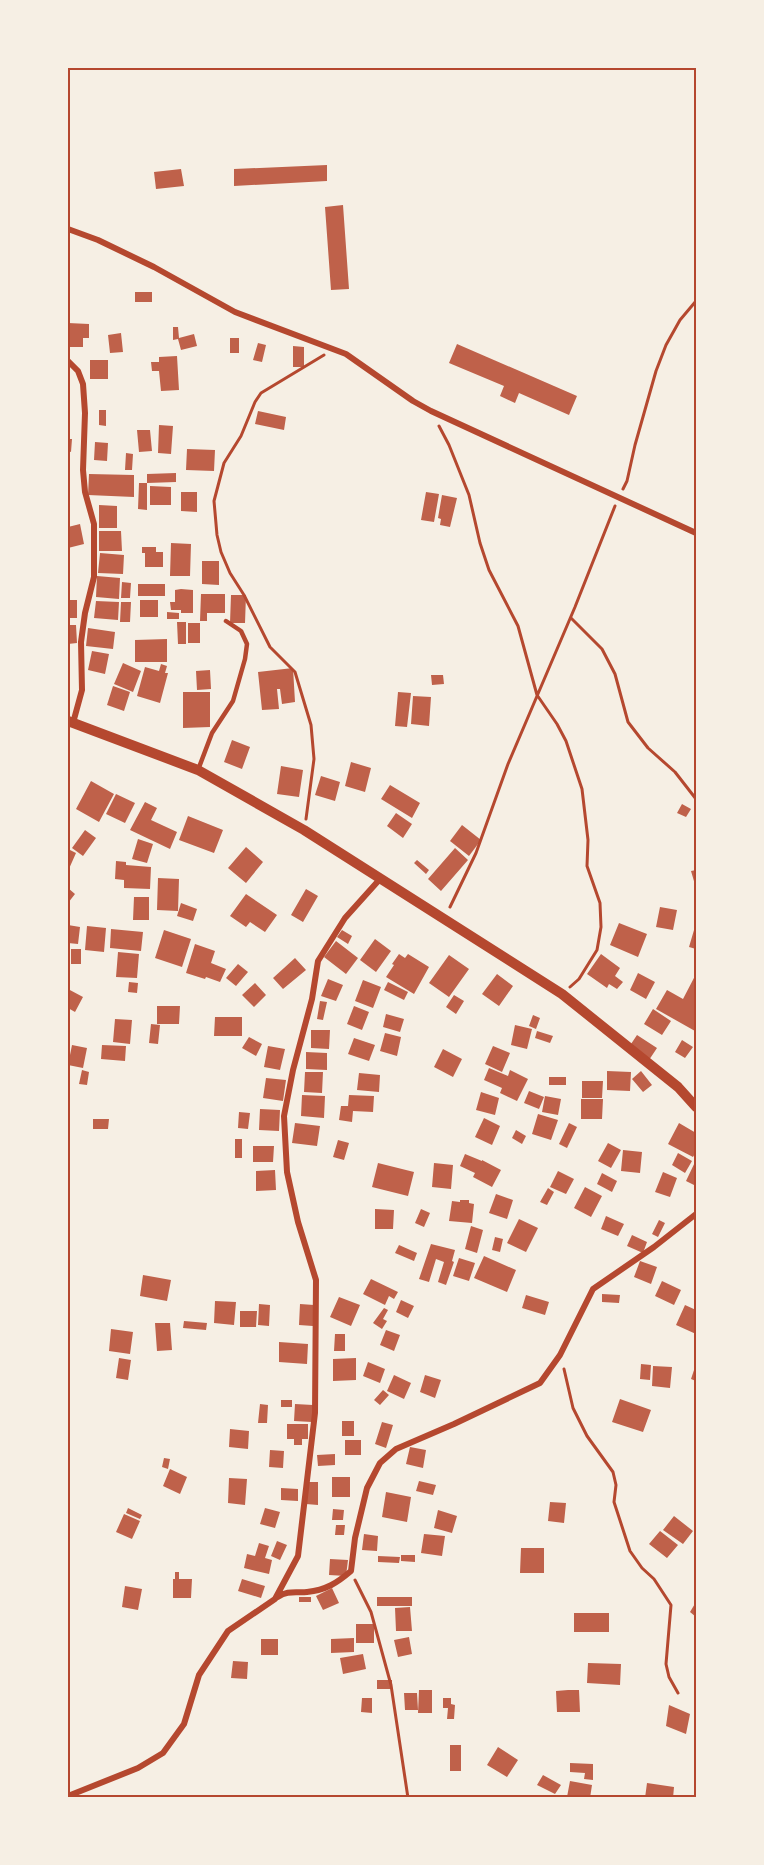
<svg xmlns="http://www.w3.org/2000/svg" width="764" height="1865" font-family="'Titillium Web',sans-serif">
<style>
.building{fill:#bf614a}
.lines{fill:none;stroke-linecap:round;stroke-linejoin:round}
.path{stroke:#b5482f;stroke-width:3}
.service{stroke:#b5482f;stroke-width:4.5}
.minor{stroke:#b5482f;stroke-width:6}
.tertiary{stroke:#b5482f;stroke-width:10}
.neatline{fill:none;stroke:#b5482f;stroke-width:2}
</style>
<rect width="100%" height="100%" fill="#f6efe4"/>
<path class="building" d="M327,165V181L234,186V169Z
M181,169L184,186L156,189L154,172Z
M343,205L349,289L331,290L325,207Z
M135,292H152V302H135Z
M68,323L89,324V338H83V347H68Z
M173,327H178L179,338L194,334L197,346L181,350L178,339L173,340Z
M121,333L123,352L110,353L108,335Z
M230,338H239V353H230Z
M258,343L266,345L262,362L253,360Z
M457,344L577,396L569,415L519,393L515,403L500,396L504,386L449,363Z
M293,346L304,347V367H293Z
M177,356L179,390L161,391L159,371H152L151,362H159V357Z
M90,360H108V379H90Z
M99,410H106V426L99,425Z
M258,411L286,417L284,430L255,424Z
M159,425L173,426L171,454L158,453Z
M137,430H150L152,451L139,452Z
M68,439H72L71,452L68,451Z
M95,442L108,443L107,461L94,460Z
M187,449L215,450L214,471L186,470Z
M126,453L133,454L132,470H125Z
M176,473V482L147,483V474Z
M89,474L134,475V497L88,495Z
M139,483H147V510L138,509Z
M150,486L171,487V505H150Z
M181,492H197V512L181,511Z
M426,492L439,494L434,522L421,520Z
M442,495L457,498L450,527L440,525L441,519L438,518Z
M99,505L117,506V528H99Z
M80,524L84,544L68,548V527Z
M99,531H121L122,551H99Z
M171,543L191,544L190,576H170Z
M142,547H156V552H163V567H145V553H142Z
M100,553L124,555L123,574L98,573Z
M202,561H219V585L202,584Z
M97,576L120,578L119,599L96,597Z
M122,582L131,583L130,598H121Z
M138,584H165V596H138Z
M181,589L193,590V613H181V610H171L170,602H175V590Z
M201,594H225V613H207V621H200Z
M231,595H246L245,623H230Z
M68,600H77V618H68Z
M140,600H158V617H140Z
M96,601L119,602L118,620L94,618Z
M121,602H131L130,622H120Z
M167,612L179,613V619H167Z
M177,622H186V644H178Z
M188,623H200V643H188Z
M68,625H76L77,643L68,644Z
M88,628L115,632L113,649L86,646Z
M167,639V662H135V640Z
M92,651L109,654L105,674L88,670Z
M123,663L141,671L133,692L114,684Z
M161,664L167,666L165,673H168L160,703L137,696L145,667L159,671Z
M293,668L295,702L282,704L280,689H277L279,709L262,710L258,672Z
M210,670L211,689L197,690L196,671Z
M431,675H443L444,684L432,685Z
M113,686L130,692L124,711L107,705Z
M183,692H210V727L183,728Z
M398,692L411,693L407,727L395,726Z
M413,696L431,697L429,726L411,724Z
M232,740L250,747L242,769L224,762Z
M351,762L371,768L365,792L345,786Z
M281,766L303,770L299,797L277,794Z
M321,776L340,782L335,801L315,795Z
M91,781L114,794L99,822L76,809Z
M390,785L420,803L412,818L381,799Z
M116,794L135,803L125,823L106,814Z
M145,802L157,808L151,820L177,832L170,849L130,830Z
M682,804L691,809L686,817L677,813Z
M396,813L412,824L403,838L387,826Z
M188,816L223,830L214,853L179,840Z
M462,825L481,840L469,856L450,841Z
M85,830L96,838L83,856L72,848Z
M138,839L153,844L147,863L132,859Z
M246,847L263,862L246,883L228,868Z
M455,848L468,860L441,891L428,879Z
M68,849L76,853L68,871Z
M417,860L429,870L426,874L414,863Z
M116,861L126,862V865L151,867L150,889L124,888V880L115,879Z
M696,870V888L691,871Z
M158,878L179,879L178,911L157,910Z
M68,888L75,894L68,903Z
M306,889L318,896L303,922L291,915Z
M246,894L277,915L265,932L250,922L246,927L230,916Z
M134,897H149V920H133Z
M181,903L197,909L193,921L177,916Z
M660,907L677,910L673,930L656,927Z
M619,923L647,934L638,957L610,945Z
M68,925L80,927L78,944L68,943Z
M87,926L106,928L104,952L85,950Z
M111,929L143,932L141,951L110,948Z
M164,930L191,939L182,967L155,958Z
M342,930L352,936L348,944L337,937Z
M694,930H696V949L689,947Z
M375,939L391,951L376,972L360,960Z
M336,941L358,958L346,974L324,957Z
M195,944L215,951L211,963L226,969L220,982L206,977L205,979L186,973Z
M71,949H81V964H71Z
M118,952L139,954L137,978L116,977Z
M399,954L405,958L408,954L429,967L414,994L386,977L394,965L392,964Z
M601,954L620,968L615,976L623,982L617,989L609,984L607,988L587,974Z
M449,955L469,969L449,997L429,983Z
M295,958L306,970L283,989L273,978Z
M238,964L248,972L236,986L226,978Z
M638,973L655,982L646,999L630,990Z
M497,974L513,986L499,1006L482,994Z
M696,974V1029L695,1031L656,1009L667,990L683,999Z
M328,979L343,985L336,1001L321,996Z
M363,980L381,987L373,1008L355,1001Z
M129,982L138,983L137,993L128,992Z
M388,982L408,992L404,1000L384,990Z
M255,983L266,995L254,1007L242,995Z
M68,989L83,997L75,1012L68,1008Z
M454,995L464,1001L456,1014L446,1007Z
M320,1001L327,1002L323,1020L317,1019Z
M157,1006H180L179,1024H157Z
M354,1006L369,1012L362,1030L347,1024Z
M653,1009L671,1021L662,1035L644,1024Z
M386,1014L404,1019L400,1032L383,1027Z
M533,1015L540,1018L536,1029L529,1026Z
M215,1017H242V1036H214Z
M115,1019L132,1020L130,1044L113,1042Z
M151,1024L160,1025L158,1044L149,1043Z
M515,1025L532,1029L527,1049L511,1045Z
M311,1030H330L329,1049L311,1048Z
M537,1031L553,1036L550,1043L535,1038Z
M385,1033L401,1037L397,1056L380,1051Z
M637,1035L657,1048L647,1063L627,1050Z
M249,1037L262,1044L256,1056L242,1048Z
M354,1038L375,1045L369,1061L348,1054Z
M682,1040L693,1047L685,1058L675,1052Z
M72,1045L87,1048L83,1068L68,1065Z
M102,1045L126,1046L125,1061L101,1059Z
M268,1046L285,1049L280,1070L264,1067Z
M493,1046L510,1053L502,1072L485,1064Z
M443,1049L462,1059L453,1077L434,1067Z
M306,1052L327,1053V1070L306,1069Z
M489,1068L508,1076L510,1070L528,1079L517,1101L500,1093L502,1088L484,1080Z
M82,1070L89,1072L87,1085L79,1084Z
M607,1071L631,1072L630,1091L607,1090Z
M641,1071L652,1085L643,1092L632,1079Z
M305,1072H323L322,1093L304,1092Z
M359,1073L380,1075L379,1092L357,1090Z
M549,1077H566V1085H549Z
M266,1078L286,1080L283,1101L263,1098Z
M582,1081H603L602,1098H582Z
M529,1091L544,1097L539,1109L524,1103Z
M481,1092L499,1098L495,1115L476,1110Z
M302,1095L325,1096L324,1118L301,1116Z
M349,1095L374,1096L373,1112L353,1111L352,1122L339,1120L341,1106H348Z
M545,1096L561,1099L558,1115L542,1112Z
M581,1099H603L602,1119H581Z
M260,1109L280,1110L279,1131L259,1130Z
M239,1112L250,1113L248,1129L238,1128Z
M538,1114L558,1120L551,1140L532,1134Z
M484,1118L500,1126L492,1145L475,1137Z
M93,1119H109L108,1129H93Z
M295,1123L320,1126L317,1146L292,1143Z
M569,1123L577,1127L567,1148L559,1144Z
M679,1123L696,1133V1152L693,1157L668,1144Z
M516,1130L526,1136L522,1144L512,1138Z
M235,1139H242V1158H235Z
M338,1140L349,1143L344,1160L333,1157Z
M608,1143L621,1150L611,1168L598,1161Z
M253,1146H274L273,1162H253Z
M623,1150L642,1152L640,1173L621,1171Z
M678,1153L692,1161L685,1173L672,1165Z
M465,1154L482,1161V1160L501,1170L492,1187L473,1177L475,1173L460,1166Z
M696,1160V1186L686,1181Z
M378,1163L414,1172L408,1196L372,1187Z
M434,1163L453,1165L451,1189L432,1187Z
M275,1170L276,1190L256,1191V1171Z
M558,1171L574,1179L566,1194L550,1187Z
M663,1172L677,1178L670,1197L655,1192Z
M602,1173L617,1181L612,1192L597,1184Z
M585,1187L602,1196L591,1217L574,1208Z
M548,1188L554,1192L547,1205L540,1202Z
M496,1194L513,1200L507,1219L489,1213Z
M460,1200H469V1203L474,1204L472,1223L449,1221L452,1201L460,1202Z
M375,1209L394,1210L393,1229H375Z
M421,1209L430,1213L424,1227L415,1223Z
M606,1216L624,1224L618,1236L601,1229Z
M519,1219L538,1228L526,1252L507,1243Z
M659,1220L665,1223L658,1237L652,1234Z
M471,1226L483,1230L477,1253L465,1249Z
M632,1235L647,1242L643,1253L627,1246Z
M495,1237L503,1239L500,1252L492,1250Z
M431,1244L455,1250L452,1261L454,1262L446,1285L438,1282L444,1262L436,1259L429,1282L419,1279Z
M399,1245L417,1253L414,1261L395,1253Z
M484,1256L516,1270L507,1292L474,1278Z
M459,1258L475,1263L469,1281L453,1276Z
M640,1261L657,1267L651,1284L634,1277Z
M143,1275L171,1280L167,1301L140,1296Z
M371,1279L398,1292L394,1299L389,1296L385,1305L363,1294Z
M662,1281L681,1290L674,1305L655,1296Z
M602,1294L620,1295L619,1303L602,1302Z
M526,1295L549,1302L545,1315L522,1308Z
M339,1297L360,1305L351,1326L330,1317Z
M401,1300L414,1306L408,1318L396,1312Z
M215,1301L236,1302L234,1325L214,1323Z
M259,1304L270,1305L269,1326L258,1325Z
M300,1304L314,1305L313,1326L299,1325Z
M685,1305L696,1310V1334L676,1325Z
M384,1308L388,1310L383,1319L387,1321L382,1329L373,1323Z
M240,1311H257L256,1327H240Z
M184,1321L207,1323L206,1330L183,1328Z
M155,1323H170L172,1350L157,1351Z
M111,1329L133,1332L130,1354L109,1351Z
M386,1330L400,1335L394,1351L380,1345Z
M335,1334H345V1351H334Z
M279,1342L308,1344L307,1364L279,1362Z
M119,1358L131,1360L128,1380L116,1378Z
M356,1358V1380L333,1381V1359Z
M368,1362L385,1369L380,1383L363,1376Z
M641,1364L651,1365L650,1380L640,1379Z
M696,1364V1381L691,1379Z
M653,1366L672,1367L670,1388L652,1386Z
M394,1375L411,1383L404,1399L387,1391Z
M425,1375L441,1380L435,1398L420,1392Z
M383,1390L389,1395L380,1405L374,1400Z
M620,1399L651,1410L643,1432L612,1422Z
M281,1400H292V1407H281Z
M260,1404L268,1405L267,1423H258Z
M295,1404L313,1405L312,1422L294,1421Z
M342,1421H354V1436H342Z
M382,1422L393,1425L386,1448L375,1444Z
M287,1424H308V1439H302V1445H294V1439H287Z
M230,1429L249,1431L248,1449L229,1447Z
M345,1440H361V1455H345Z
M410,1447L426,1450L423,1468L406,1464Z
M270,1450L284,1451L283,1468L269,1467Z
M335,1454V1465L318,1466L317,1455Z
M164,1458L170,1459L168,1469L162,1467Z
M170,1469L187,1477L180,1494L163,1486Z
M332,1477H350V1497H332Z
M229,1478L247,1479L245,1505L228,1503Z
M419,1481L436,1485L433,1495L416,1491Z
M307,1482H318V1505L306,1504Z
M281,1488L298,1489V1501L281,1500Z
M386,1492L411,1497L407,1522L382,1517Z
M550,1502L566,1503L564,1523L548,1521Z
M128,1508L142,1515L140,1519L126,1513Z
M265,1508L280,1512L275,1528L260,1524Z
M333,1509L344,1510L343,1520H332Z
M438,1510L457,1516L452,1533L434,1528Z
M124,1514L140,1521L132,1539L116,1532Z
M674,1516L693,1531L683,1544L663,1530Z
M336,1525H345L344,1535H335Z
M660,1531L678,1545L667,1558L649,1544Z
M364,1534L378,1536L377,1551L362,1550Z
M424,1534L445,1536L442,1556L421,1553Z
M277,1541L287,1545L280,1560L271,1556Z
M259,1543L269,1546L265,1558L272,1560L269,1574L244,1568L247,1554L255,1556Z
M521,1548H544V1573H520Z
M401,1555H415V1562L401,1561Z
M378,1556L400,1557L399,1563L378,1562Z
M330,1559L348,1560L346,1576L329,1575Z
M175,1572H179V1579H192L191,1598H173V1579H175Z
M242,1579L265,1586L261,1598L238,1591Z
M125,1586L142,1589L138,1610L122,1607Z
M332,1588L339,1603L323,1610L316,1596Z
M299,1597H311V1602H299Z
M377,1597H412V1606H377Z
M696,1602V1617L690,1612Z
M410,1607L412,1631H396L395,1608Z
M574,1613H609V1632H574Z
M356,1624H374V1643H356Z
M409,1637L412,1654L398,1657L394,1640Z
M354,1638V1652L331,1653V1639Z
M261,1639H278V1655H261Z
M363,1654L366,1669L343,1674L340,1658Z
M233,1661L248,1662L247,1679L231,1678Z
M588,1663L621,1664L620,1685L587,1683Z
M377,1680H392V1689H377Z
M419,1690H432V1713H418Z
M568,1690H579L580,1712H557L556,1691Z
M404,1693H417L418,1710H405Z
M362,1698H372V1713L361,1712Z
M443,1698H451V1704L455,1705L454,1719H447L448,1708H443Z
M669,1705L690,1714L686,1734L666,1726Z
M450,1745H461V1771H450Z
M498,1747L518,1760L507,1777L487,1765Z
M570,1763L593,1764V1780L584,1779L585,1773L570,1772Z
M543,1775L561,1785L555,1794L537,1785Z
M570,1781L592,1785L590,1798L567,1797Z
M647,1783L674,1787L673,1798H645Z"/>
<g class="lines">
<path class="path" d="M439,426L449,445L469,495L480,543L489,570L518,626L537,695L557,724L566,741L582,789L588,840L587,866L600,903L601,927L597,950L579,979L570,987
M623,489L627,481L635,445L656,371L666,345L680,320L696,301
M571,618L602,649L615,674L628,722L648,748L675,772L696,799
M306,819L314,759L311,725L295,672L270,647L244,595L230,573L221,552L217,535L214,501L224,463L241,436L255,402L261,393L324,355
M450,907L476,853L508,764L575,607L615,506
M564,1369L573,1408L587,1436L613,1472L616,1485L614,1502L630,1551L642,1568L654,1579L671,1605L666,1664L669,1677L678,1693
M355,1580L371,1612L391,1685L408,1798"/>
<path class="service" d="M198,770L212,733L233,701L245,659L247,644L241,631L226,621"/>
<path class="minor" d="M68,229L98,240L154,267L235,312L346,354L413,401L431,411L696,533
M68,361L78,371L83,384L85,413L83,470L85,492L94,524V577L85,613L81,642L82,690L73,723
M278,1597C287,1590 296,1593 307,1592C326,1590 337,1583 351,1571L355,1538L367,1488L380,1463L396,1449L454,1424L540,1383L560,1355L593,1289L654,1247L696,1214
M68,1796L138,1768L163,1753L184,1724L199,1675L228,1631L275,1599L298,1556L315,1413L316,1280L298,1222L287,1172L284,1116L293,1070L312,999L318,961L345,918L380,879"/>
<path class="tertiary" d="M68,721L198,770L304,830L562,994L678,1087L696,1107"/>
</g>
<rect width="764" height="1865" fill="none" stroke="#f6efe4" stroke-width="138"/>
<rect x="69" y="69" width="626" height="1727" class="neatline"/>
</svg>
